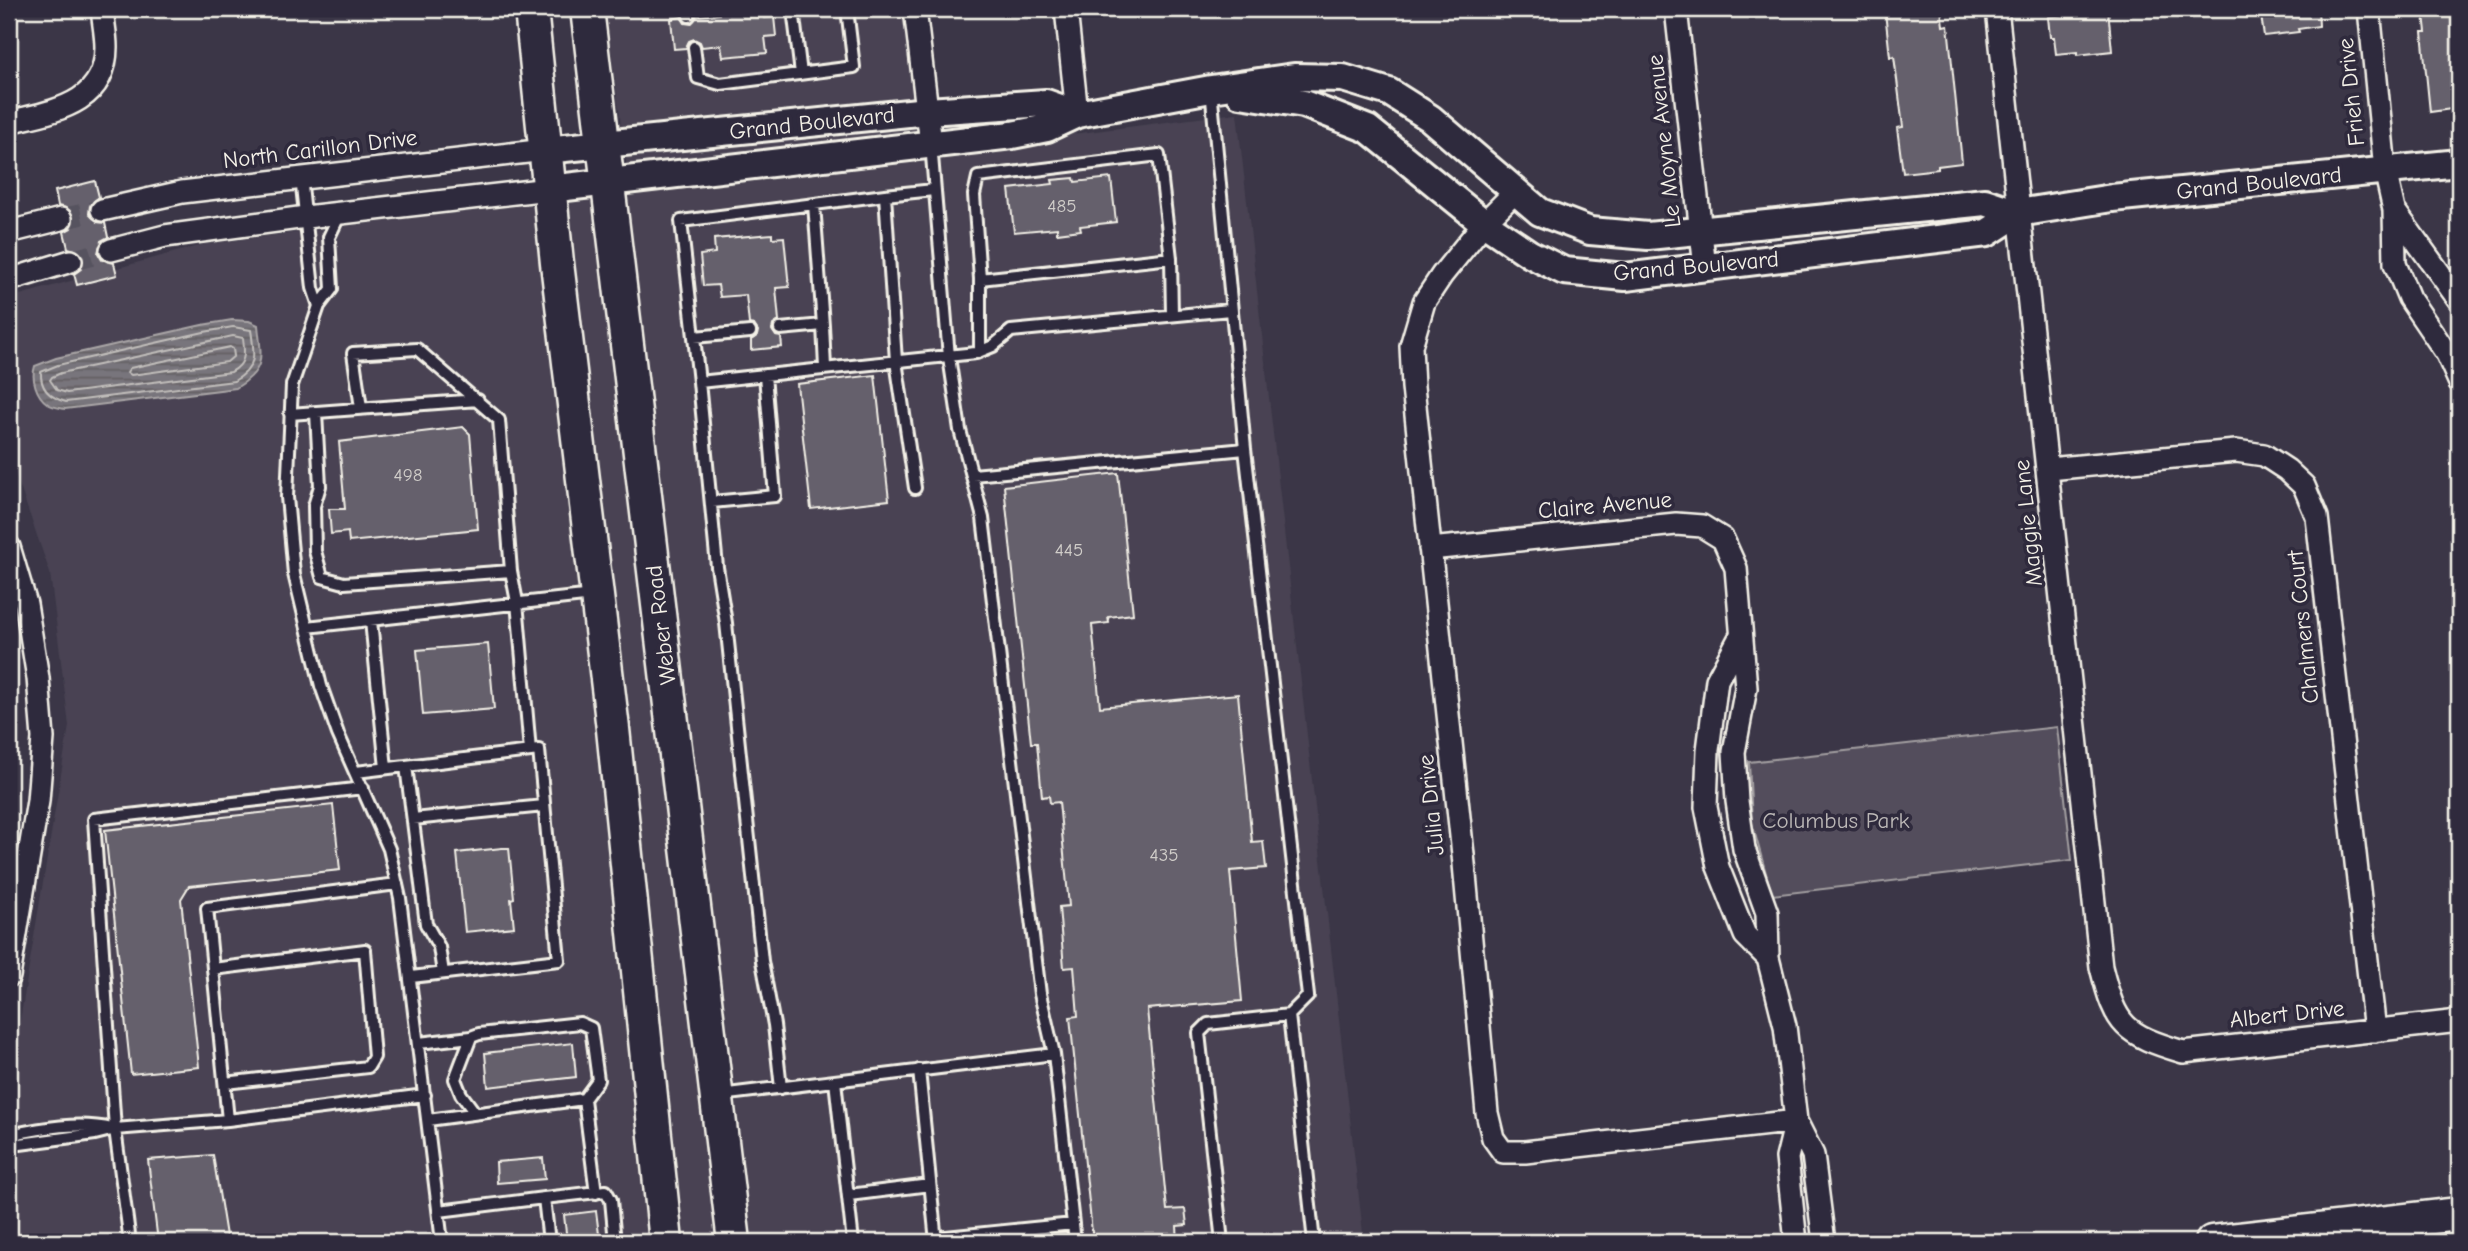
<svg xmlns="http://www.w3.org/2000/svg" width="2468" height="1251" font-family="'Comic Neue',sans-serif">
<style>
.built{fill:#484352}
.park{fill:#534e5c;stroke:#a4a0a2;stroke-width:2}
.water{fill:url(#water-rules);stroke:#aaa6a7;stroke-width:2}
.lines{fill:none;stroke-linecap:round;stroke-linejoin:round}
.shore{stroke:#c2bfbc;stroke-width:2}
.building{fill:#65616c;stroke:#f4f1e8;stroke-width:2}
.minor-tunnel{stroke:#57525f;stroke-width:21;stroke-dasharray:21 10;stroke-linecap:butt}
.service-casing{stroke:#f4f1e8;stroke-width:16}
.minor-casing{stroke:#f4f1e8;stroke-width:26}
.tertiary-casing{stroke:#f4f1e8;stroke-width:32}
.secondary-casing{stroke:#f4f1e8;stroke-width:37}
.service{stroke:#2f2a3d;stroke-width:10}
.minor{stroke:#2f2a3d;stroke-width:21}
.tertiary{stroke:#2f2a3d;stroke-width:26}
.secondary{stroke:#2f2a3d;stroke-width:32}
.labels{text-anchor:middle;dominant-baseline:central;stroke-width:7;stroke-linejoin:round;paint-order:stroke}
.number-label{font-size:19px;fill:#d0cdc9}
.street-label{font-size:23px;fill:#f4f1e8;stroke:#2f2a3d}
.park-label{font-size:23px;fill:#bcb8b7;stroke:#2f2a3d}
</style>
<defs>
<pattern id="water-rules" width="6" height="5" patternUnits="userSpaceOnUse" patternTransform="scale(1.75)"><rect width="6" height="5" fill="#78747b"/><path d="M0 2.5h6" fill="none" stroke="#636063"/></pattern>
</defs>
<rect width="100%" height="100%" fill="#3b3647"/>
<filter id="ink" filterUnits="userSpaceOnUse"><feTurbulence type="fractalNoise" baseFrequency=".0143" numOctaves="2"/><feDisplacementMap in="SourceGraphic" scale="14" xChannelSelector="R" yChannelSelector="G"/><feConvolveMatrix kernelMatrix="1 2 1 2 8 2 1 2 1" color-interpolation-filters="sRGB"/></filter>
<g filter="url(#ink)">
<path class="built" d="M605,9H909L924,153L1237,113L1364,1242H9V1087L69,726L50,573L9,455V298L205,244L630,190Z"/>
<path class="park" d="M2057,727L2072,860L1772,895L1752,823L1749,762Z"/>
<path class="water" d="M232,320L249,321L258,325C261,357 267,369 236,388L65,409C60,408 52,407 48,404C36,396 31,378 35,366L56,358L202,325Z"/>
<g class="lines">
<path class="shore" d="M233,327L251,330C255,355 257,368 234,381L66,402C51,398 40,389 41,372L58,365L204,332Z
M233,336L243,338C245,354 246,364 231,372L67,393L57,390L50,380L52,377L61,373Z
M230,347L233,349L234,356L227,362L131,375L127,372L130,368Z"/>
</g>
<path class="building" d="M718,9H763L764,18L774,17L776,36L765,37L767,53L723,57L721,45L702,47L700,42L694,39L689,41L686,48L674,49L671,19L681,17L685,23L691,24L697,16L719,14Z
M1910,9H1920L1921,11L1941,9L1943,26L1948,25L1962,163L1938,166V169L1903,173L1897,128L1903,127L1894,56L1890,57L1885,12Z
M2108,9L2112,51L2077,55V52L2056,54L2054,37H2050L2048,17L2072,14V10Z
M2260,9H2318L2319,26L2298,29L2299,32L2264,36Z
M2443,9H2459V108L2430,112L2422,32H2426L2424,14L2444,12Z
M1074,178L1075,182L1111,178L1116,222L1080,226L1081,230L1057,233V228L1014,232L1009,189L1053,184L1052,180Z
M95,181L99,197L90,205L89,214L97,222L105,223L108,237L101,241L98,253L102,260L114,263L117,275L77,285L74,274L81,269L84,258L79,251L68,248L64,232L71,228L74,216L70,209L58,206L55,191Z
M772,234V238L784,237L789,287L776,288L779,321L773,325L772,330L776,336L781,337L782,347L751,350V340L757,336L758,331L754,325L749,324L746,295L720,297L718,285L703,286L700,255L715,253L714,239Z
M875,375L889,500L811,509L797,384Z
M463,427L470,434L478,529L349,542L348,532L331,534L329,509H345L339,442Z
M1118,473L1133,614L1108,617L1109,623L1092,625L1100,707L1238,694L1252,842L1263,841L1266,868L1230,871L1242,1001L1147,1009L1167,1210L1185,1209L1187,1225L1177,1226L1178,1242H1093L1070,1017L1078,1016L1074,967L1064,968L1059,907L1069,906L1059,802L1050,803L1049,796L1042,797L1037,743H1031L1004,486Z
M488,644L494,709L423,715L417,650Z
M333,805L340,870L189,886L181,899L199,1067L131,1074L105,830Z
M502,848H509L514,898L511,899L514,927L465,932L457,853Z
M573,1043L576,1077L488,1087L485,1053Z
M213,1155L227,1242H158L148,1160Z
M543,1158L545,1179L497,1183L496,1162Z
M596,1211L600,1242H567L564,1215Z"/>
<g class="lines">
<path class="minor-tunnel" d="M61,219L102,210
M71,261L111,250"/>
<defs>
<path id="service" d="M688,9L689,16
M793,9L801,74
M694,47L698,78L720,84L854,67L847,9
M931,144L949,357L960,430L983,518L1040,994L1054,1054L1075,1242
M301,177L313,288L319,306
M885,195L934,190
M814,204L823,325
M340,214L329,237L332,289L319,306L292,385L287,497L294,574L321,686L338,734L389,849L400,898L442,1242
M980,279L1171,258
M780,329L823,325L825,368
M750,332L694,337L681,221L885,195L896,361L915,488
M694,337L699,382
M980,351V279L974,195L978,177L1159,155L1171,258L1172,315
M361,408L353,353L417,349L499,420L511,571L517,602L530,751
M316,413L320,486L314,506L315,551L322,577L344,583L511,571
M290,414L478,400
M973,475L1245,449L1211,89
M712,502L775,496L765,375
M371,621L386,768
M307,627L593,595
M406,766L426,924L439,947L443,973
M356,772L539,750L559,960L411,977
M413,819L544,806
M213,969L365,950L374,1057L368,1067L225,1083
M1289,1015L1314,1242
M419,1043L471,1037
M919,1070L936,1242
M835,1081L853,1242
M781,1088L774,1025L762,961L726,623L717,567L699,382L976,353L993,346L1011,331L1230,310
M720,1095L1054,1054
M584,1099L596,1193
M228,1120L207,908L397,884
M428,1120L584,1099L598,1080L591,1028L580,1023L479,1034L471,1037L455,1079L461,1094L475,1113
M9,1135C42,1128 79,1121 112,1129
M9,1143L20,1144L95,1134L115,1129L228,1120L425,1095
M849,1195L930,1185
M544,1198L606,1191L611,1200L615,1242
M439,1211L544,1198L549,1242
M936,1238L1073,1224
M130,1242L115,1129L94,819L363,788
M1222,1242L1199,1033L1208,1024L1289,1015L1308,996L1245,449"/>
<path id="minor" d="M915,9L931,144
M1066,9L1077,114
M1676,9L1705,268
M1997,9L2101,967C2116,1027 2124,1034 2183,1052L2459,1021
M2369,9L2385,170L2394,210L2395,264L2409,298L2447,354L2459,381
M9,122C53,111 106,105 106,47C106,34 103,21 102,9
M1516,191L1484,223L1442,275L1424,302L1411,346L1413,387L1464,864L1487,1113L1493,1138L1503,1152H1525L1796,1121
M102,210L182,192L545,150
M2394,210L2459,300
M9,232L61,219
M111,250L165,236L306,217L549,189
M9,280L71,261
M2049,469L2236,451L2264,455L2287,470L2304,486L2317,517L2375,1031
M9,547L26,604L38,678L43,738L38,801L9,976
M1430,549L1676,524L1702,526L1723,539L1736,568L1746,688L1734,752L1737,801L1744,849L1767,913L1768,958L1785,1026L1796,1121L1787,1158L1796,1242
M1740,637L1717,680L1708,750L1706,807L1718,867L1745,935L1768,958
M1796,1121L1813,1155L1824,1242"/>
<path id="tertiary" d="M1240,94L1304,104L1368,129L1484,223L1530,254L1564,271L1625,277L1987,233L2018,213L2112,198L2459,163
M545,150L928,111L1046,103L1077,114
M549,189L1012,135L1047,128L1077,114L1211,89L1294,77L1343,78L1389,92L1430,118L1540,212L1590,231L1648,236L1985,202L2018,213"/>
<path id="secondary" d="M531,9L557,263L613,729L666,1242
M587,9L734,1242
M2212,1242L2459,1214"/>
</defs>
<use href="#service" class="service-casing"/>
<use href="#minor" class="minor-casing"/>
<use href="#tertiary" class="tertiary-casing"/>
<use href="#secondary" class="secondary-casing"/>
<use href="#service" class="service"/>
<use href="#minor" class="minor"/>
<use href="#tertiary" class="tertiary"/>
<use href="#secondary" class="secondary"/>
</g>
</g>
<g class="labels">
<g class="number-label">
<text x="1062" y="206">485</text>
<text x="408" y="475">498</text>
<text x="1069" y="550">445</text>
<text x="1164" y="855">435</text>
</g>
<g class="street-label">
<text transform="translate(2351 92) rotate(-96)">Frieh Drive</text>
<text transform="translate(812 123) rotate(-6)">Grand Boulevard</text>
<text transform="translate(1664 141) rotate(-96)">Le Moyne Avenue</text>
<text transform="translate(320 149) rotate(-7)">North Carillon Drive</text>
<text transform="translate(2259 183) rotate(-6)">Grand Boulevard</text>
<text transform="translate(1696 266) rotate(-5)">Grand Boulevard</text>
<text transform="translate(1605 505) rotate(-5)">Claire Avenue</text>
<text transform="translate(2028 523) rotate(-96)">Maggie Lane</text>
<text transform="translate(661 625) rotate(-97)">Weber Road</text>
<text transform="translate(2303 627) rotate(-96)">Chalmers Court</text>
<text transform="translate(1431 805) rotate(-96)">Julia Drive</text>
<text transform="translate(2287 1014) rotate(-6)">Albert Drive</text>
</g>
<g class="park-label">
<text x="1836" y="820">Columbus Park</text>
</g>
</g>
<rect width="2468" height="1251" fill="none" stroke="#2f2a3d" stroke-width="35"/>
<rect x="18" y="18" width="2433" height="1216" fill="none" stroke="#f4f1e8" stroke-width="2.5" filter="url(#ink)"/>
</svg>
